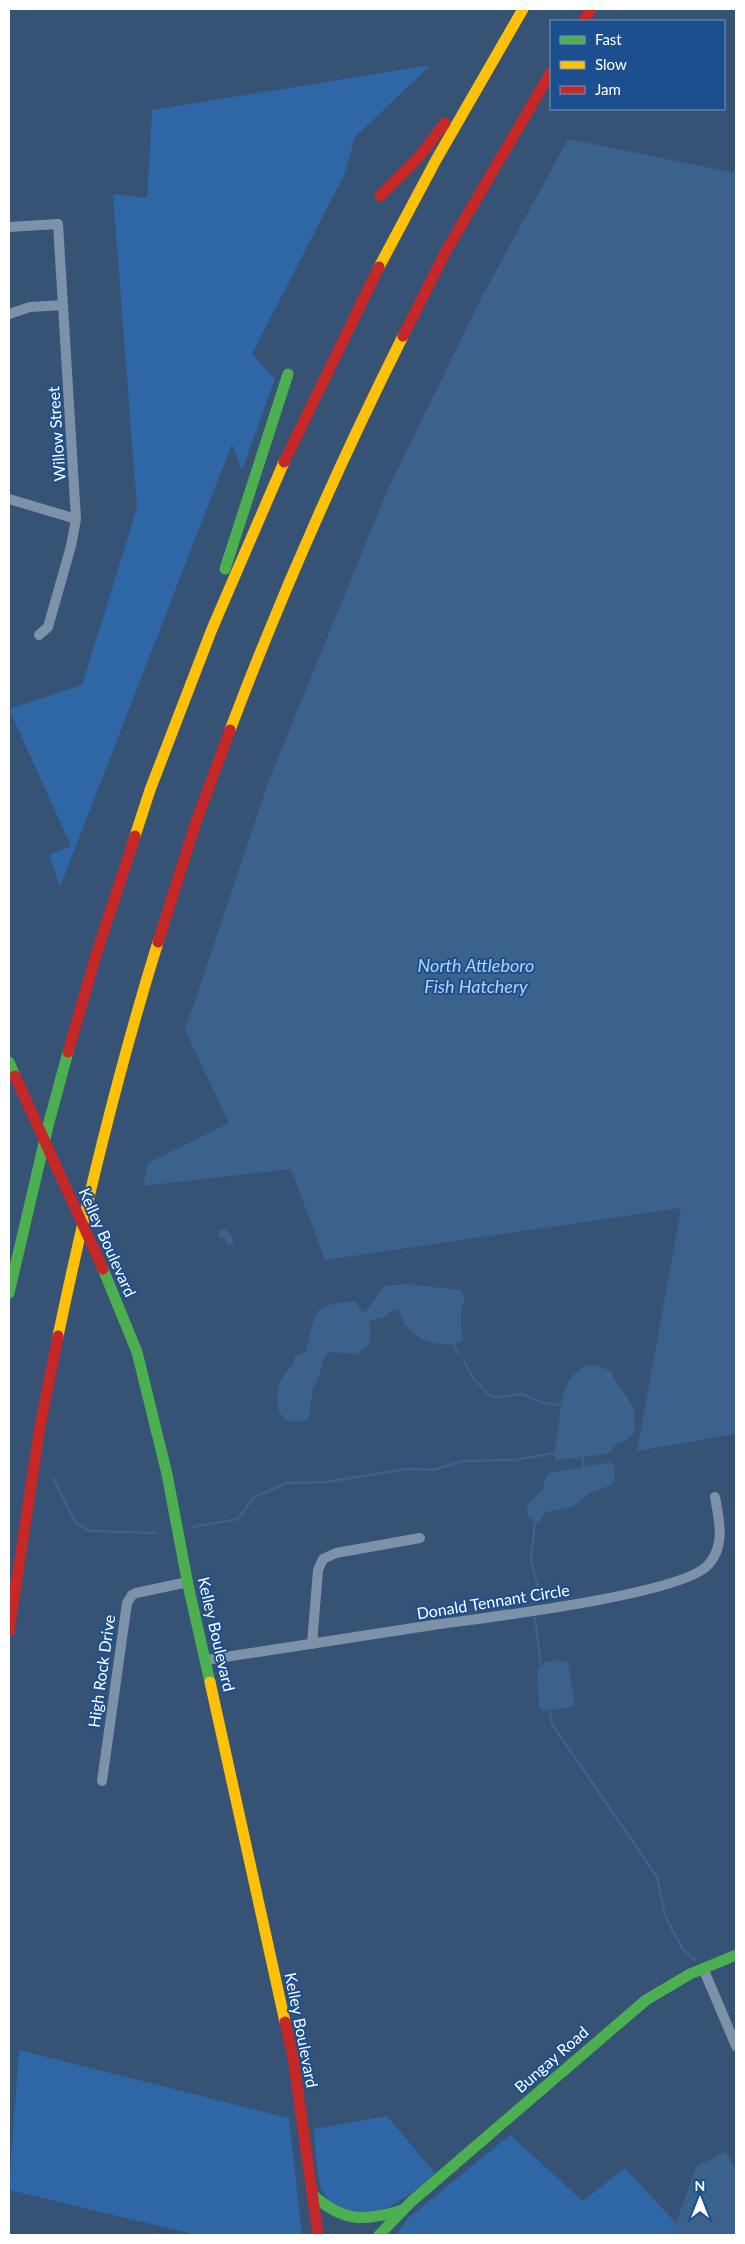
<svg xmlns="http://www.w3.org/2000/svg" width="745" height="2244" font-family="Lato,sans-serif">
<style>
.green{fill:#2f66a5}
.water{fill:#3b618d}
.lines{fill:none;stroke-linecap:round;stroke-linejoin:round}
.stream{stroke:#3b618d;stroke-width:2.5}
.street{stroke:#7d92a8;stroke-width:10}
.fast{stroke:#4caf50;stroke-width:11}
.slow{stroke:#ffc107;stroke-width:11}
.jam{stroke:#c62828;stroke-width:11}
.jam-bridge{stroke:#c62828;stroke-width:11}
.labels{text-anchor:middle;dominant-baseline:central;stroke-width:4;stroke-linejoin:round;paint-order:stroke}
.street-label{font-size:16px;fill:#fff;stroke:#1b4f8f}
.water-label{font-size:18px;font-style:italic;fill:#b5d3f5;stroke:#1b4f8f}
</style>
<rect width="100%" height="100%" fill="#365274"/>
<path class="green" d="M431,65L355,137L345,173L252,354L275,379L242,470L232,444L60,887L49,855L71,846L9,709L82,685L137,508L113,194L147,198L152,110Z
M19,2050L289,2118L302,2235H197L9,2190Z
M387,2116L435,2173C410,2195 380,2223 344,2209C336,2205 328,2202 323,2193C316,2178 316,2147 314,2129Z
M510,2135L583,2201L625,2168L676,2223L672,2235H396L408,2218Z"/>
<path class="water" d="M568,139L736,173V1434L637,1451L681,1208L325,1260L291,1169L143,1186L148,1163L229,1123L185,1030L269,780L387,491L481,298Z
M227,1229L233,1238V1244L231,1245H227L224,1239L219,1237V1231Z
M407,1284L461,1290L465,1298C458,1313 462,1326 462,1341C456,1345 450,1344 443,1344C422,1343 405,1332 399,1311L393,1310L385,1317L371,1320C367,1328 374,1337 368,1345C366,1348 361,1350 358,1354L328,1352C320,1363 322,1378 313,1387L309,1419C270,1435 269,1383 293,1365L295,1356L306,1352C307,1345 314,1315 318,1311C325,1304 346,1301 356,1302L362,1312L366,1311L384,1286Z
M588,1365H595L612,1371V1375L634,1408L635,1432L625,1441L618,1443L607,1454L556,1460L554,1457C555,1445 558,1433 559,1422C562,1397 563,1377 588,1365Z
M611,1462L614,1465L615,1479L611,1485L588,1494L573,1507L546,1512L539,1523L529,1518L526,1506L543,1489L546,1476L550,1473Z
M557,1660L568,1662L575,1705L566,1708L543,1711L539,1708L537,1670L545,1662Z
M726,2151L736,2170V2235H672L696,2167Z"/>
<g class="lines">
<path class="stream" d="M453,1344L458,1353
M464,1361L473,1378L488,1394L496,1397L522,1394L544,1403L560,1405
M582,1453L584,1470
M54,1479L76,1523L90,1531L156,1533
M535,1521L531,1560L540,1596
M192,1527L238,1519L254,1497L287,1483L326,1482L406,1469L433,1470L463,1461L514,1460L555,1453
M535,1618L541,1666
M549,1708L552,1724L657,1877L665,1915L672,1930L683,1949L695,1960"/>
<path class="street" d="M9,227L58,224L76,519L71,546L50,620L48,627L39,635
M9,314L30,307L63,305
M9,499L76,519
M312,1644L318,1570L323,1559L336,1553L420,1538
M206,1660C282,1648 357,1637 433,1625C482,1618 681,1595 708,1565C726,1546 719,1520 715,1497
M102,1781L127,1603L132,1595L136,1593L188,1582
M703,1968L736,2046"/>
<path class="fast" d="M225,569L288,374
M9,1062L15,1076
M103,1269L137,1352L167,1474L188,1585L210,1682
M9,1293L49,1122L68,1052
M314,2196C345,2223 366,2221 403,2210
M379,2235L412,2201L646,2000L690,1974L736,1955"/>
<path class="slow" d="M379,267L436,160L523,9
M230,730C281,595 338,466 403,336
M135,836L150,790L212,629L284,462
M58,1336C86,1203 118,1071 158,942
M210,1682L285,2022"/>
<path class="jam" d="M583,21L591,9
M380,196L418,158L445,123
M403,336L446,251L551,72
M284,462L379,267
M158,942L196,822L230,730
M68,1052L96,955L135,836
M9,1631L40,1426L58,1336
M285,2022L293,2057L318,2235"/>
<path class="jam-bridge" d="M15,1076L103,1269"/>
</g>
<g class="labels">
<g class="street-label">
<text transform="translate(56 434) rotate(-94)">Willow Street</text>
<text transform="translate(108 1242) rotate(66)">Kelley Boulevard</text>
<text transform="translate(493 1601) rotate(-9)">Donald Tennant Circle</text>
<text transform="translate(217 1634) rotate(77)">Kelley Boulevard</text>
<text transform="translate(101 1671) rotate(-82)">High Rock Drive</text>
<text transform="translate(302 2030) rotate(79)">Kelley Boulevard</text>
<text transform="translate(551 2059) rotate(-41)">Bungay Road</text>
</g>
<g class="water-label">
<text x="476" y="965">North Attleboro<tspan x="476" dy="21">Fish Hatchery</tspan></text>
</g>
</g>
<rect width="745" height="2244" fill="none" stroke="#ffffff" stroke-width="20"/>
<rect x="550" y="20" width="175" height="90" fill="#1b4f8f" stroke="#7695bc"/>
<rect x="560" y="36" width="25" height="8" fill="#4caf50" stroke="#7695bc"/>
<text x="595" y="45" font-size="15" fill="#ffffff">Fast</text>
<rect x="560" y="61" width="25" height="8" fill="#ffc107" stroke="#7695bc"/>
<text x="595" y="70" font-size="15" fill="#ffffff">Slow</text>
<rect x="560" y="86" width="25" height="8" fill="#c62828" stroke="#7695bc"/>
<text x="595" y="95" font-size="15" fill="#ffffff">Jam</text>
<g transform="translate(700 2199)" stroke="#1b4f8f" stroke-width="4" paint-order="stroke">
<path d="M0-4L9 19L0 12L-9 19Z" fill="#ffffff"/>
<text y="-8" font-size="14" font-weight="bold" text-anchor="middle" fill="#ffffff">N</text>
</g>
</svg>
